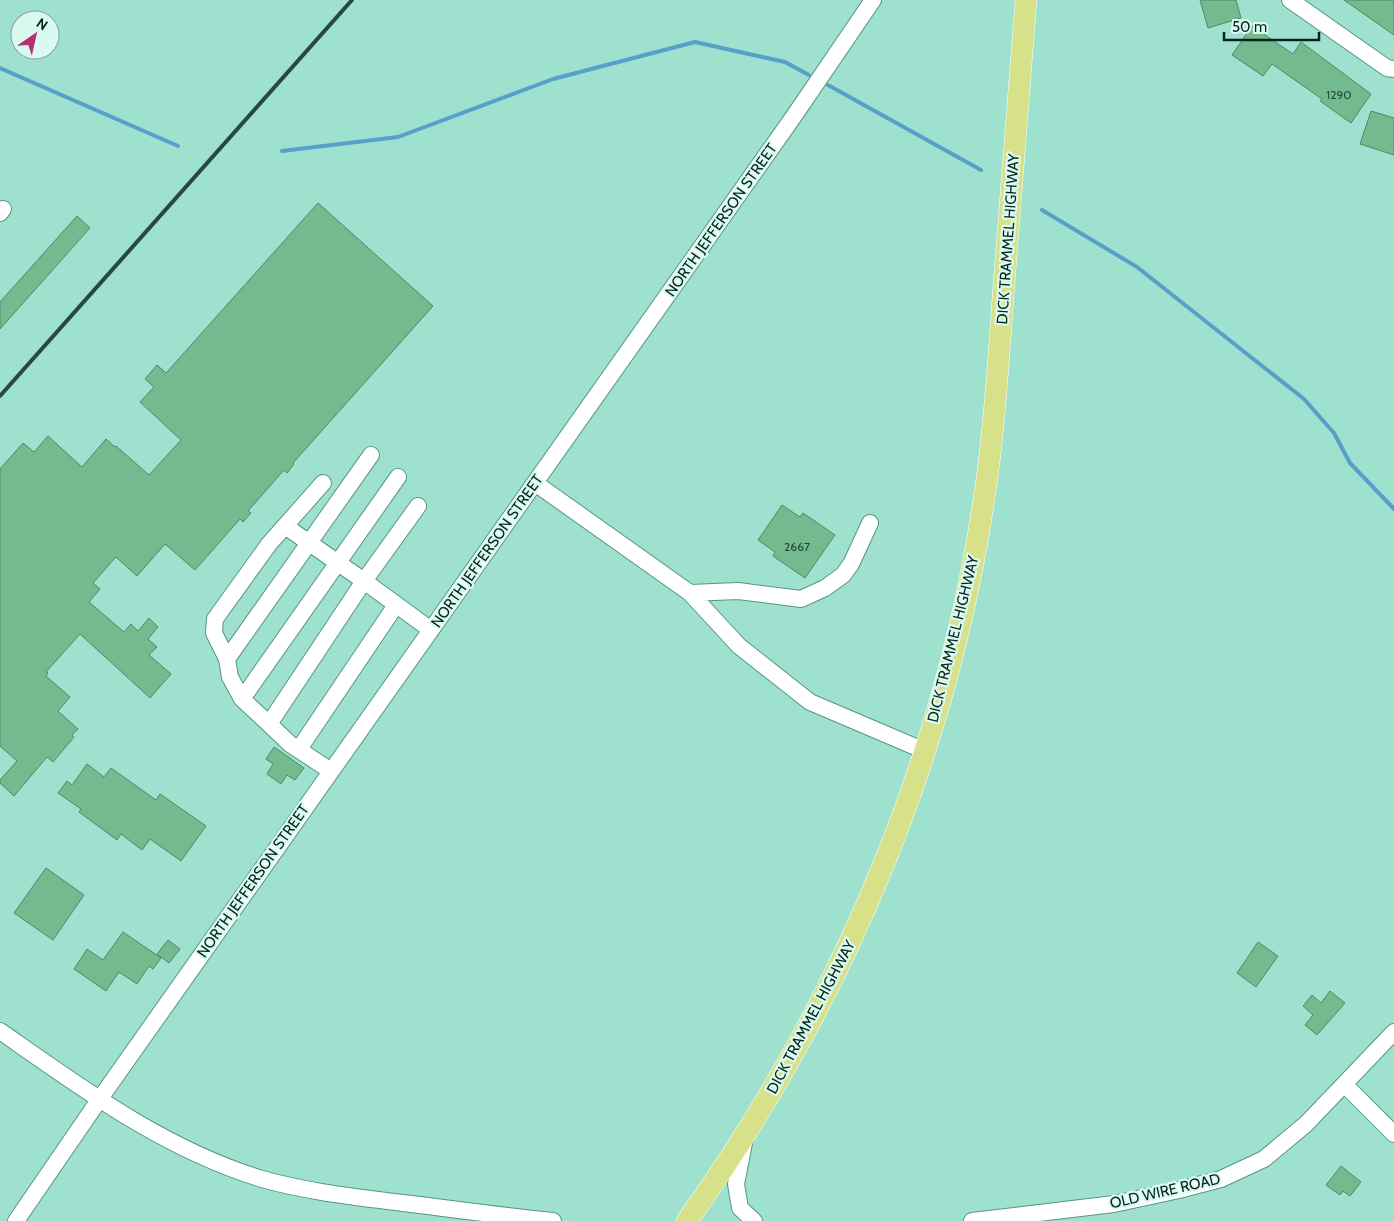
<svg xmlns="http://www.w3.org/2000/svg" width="1394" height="1221" font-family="Cabin,sans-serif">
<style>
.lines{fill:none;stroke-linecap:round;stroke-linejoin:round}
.stream{stroke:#57a0ca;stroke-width:4}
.building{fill:#73ba8e;stroke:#548667}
.minor-casing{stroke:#559686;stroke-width:18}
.major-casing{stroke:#fff;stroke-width:22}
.minor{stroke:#fff;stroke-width:16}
.major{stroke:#d7e189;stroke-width:21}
.rail{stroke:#264941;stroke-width:4}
.labels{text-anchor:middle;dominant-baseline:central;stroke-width:4.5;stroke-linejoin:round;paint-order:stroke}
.number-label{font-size:12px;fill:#234a3a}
.street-label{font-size:15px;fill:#08241e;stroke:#dafaf1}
</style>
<rect width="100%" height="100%" fill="#9fe1cf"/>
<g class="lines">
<path class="stream" d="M0,68L178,146
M828,85L981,170
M282,151L398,137L553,79L695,42L785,62L809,75
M1042,210L1137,267L1304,399L1334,433L1350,463L1394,509"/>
</g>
<path class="building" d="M1200,0H1236L1241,18L1208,28Z
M1344,0H1394V35Z
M1252,26L1293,54L1301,42L1371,94L1351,123L1320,101L1322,99L1272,64L1263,76L1232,55Z
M1371,111L1394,118V155L1360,144Z
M318,203L433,306L293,463L294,464L287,473L284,470L248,511L251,513L243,522L240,519L195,570L165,544L137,576L116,557L93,583L100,589L89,602L124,632L131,624L138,631L149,618L158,627L148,639L157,647L149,655L171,674L150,698L80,634L46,672L48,673L46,676L70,697L58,711L78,729L72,735L74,737L53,762L47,757L14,796L0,783V780L17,761L0,746V469L23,443L34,452L48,436L82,467L106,439L115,447L116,446L149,475L181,440L140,402L154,387L145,379L157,365L166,373Z
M77,216L90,228L0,329V302Z
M782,505L800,517L803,513L835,535L805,578L773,556L775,552L758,540Z
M274,747L304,768L295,780L287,775L281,784L267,774L273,764L266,759Z
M87,764L104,777L111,768L156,800L160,794L206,826L181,861L150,839L142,850L121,834L117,840L79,812L81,809L58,793L67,781L72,785Z
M46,868L84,895L53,940L14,913Z
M123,932L161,958L153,969L149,966L137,984L119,972L106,991L74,969L87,949L103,960Z
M168,940L180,949L169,963L157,954Z
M1258,942L1278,956L1256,987L1237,973Z
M1330,991L1345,1003L1317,1035L1305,1025L1313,1015L1303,1006L1312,995L1321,1003Z
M1341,1166L1361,1182L1350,1196L1343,1191L1340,1195L1326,1185Z"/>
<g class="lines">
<defs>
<path id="minor" d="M1290,0L1387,68L1394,69
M0,213L3,209
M535,483L690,593L738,591L801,599L825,588L843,575L851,564L870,523
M285,526L364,581L418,506
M690,593L739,646L810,702L925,751
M227,659L371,455
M242,699L398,477
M269,724L242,699L230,677L227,659L214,633L215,619L269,544L323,483
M299,749L396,605
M331,771L290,744L269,724L364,581L431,630
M0,1031C83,1089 164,1149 262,1179C308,1192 356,1197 403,1203C453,1209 503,1216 553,1221
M1345,1085L1394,1134
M745,1138L736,1184L740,1208L754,1221
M16,1221L99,1100L794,116L873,0
M972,1221L1114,1204L1179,1190L1221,1179L1264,1159L1306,1124L1394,1032"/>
<path id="major" d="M687,1221C844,1001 951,746 987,478C996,413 999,349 1004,284C1011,189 1019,95 1026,0"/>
</defs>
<use href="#minor" class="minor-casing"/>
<use href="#major" class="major-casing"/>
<use href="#minor" class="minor"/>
<use href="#major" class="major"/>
<path class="rail" d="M0,396L352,0"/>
</g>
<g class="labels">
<g class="number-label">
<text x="1339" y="94">1290</text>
<text x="797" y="546">2667</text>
</g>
<g class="street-label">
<text transform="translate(721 220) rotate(-55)">NORTH JEFFERSON STREET</text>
<text transform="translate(1008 239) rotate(-86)">DICK TRAMMEL HIGHWAY</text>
<text transform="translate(487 551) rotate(-55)">NORTH JEFFERSON STREET</text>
<text transform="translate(953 639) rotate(-76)">DICK TRAMMEL HIGHWAY</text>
<text transform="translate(253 881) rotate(-55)">NORTH JEFFERSON STREET</text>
<text transform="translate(811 1017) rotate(-62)">DICK TRAMMEL HIGHWAY</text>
<text transform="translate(1165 1191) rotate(-13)">OLD WIRE ROAD</text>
</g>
</g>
<g transform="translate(35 35) rotate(34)"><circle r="24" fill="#dafaf1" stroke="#86a49d"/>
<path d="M0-4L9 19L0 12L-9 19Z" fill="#b73071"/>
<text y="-8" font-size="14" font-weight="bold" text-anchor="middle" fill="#08241e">N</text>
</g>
<path d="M1224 32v8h95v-8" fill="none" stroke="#08241e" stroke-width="2.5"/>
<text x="1232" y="32" font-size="15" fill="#08241e" stroke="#dafaf1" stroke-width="4" paint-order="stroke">50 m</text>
</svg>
